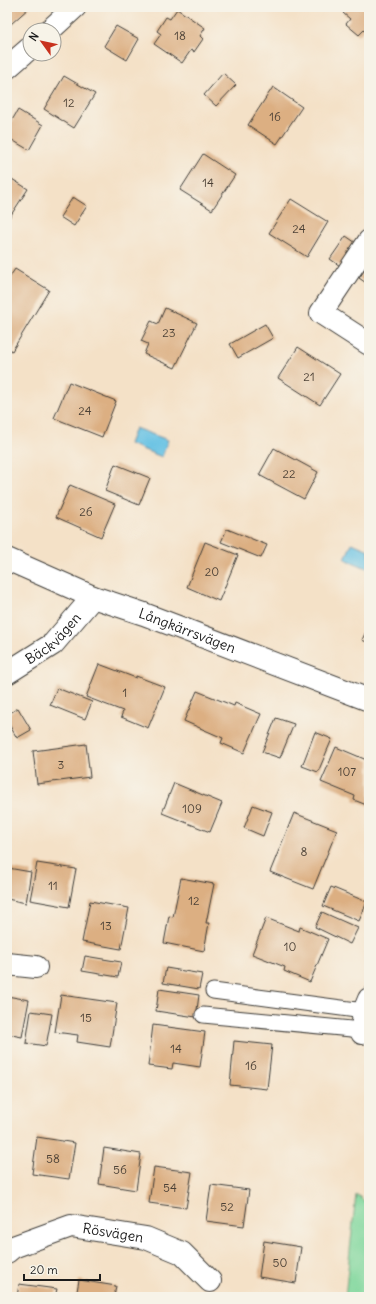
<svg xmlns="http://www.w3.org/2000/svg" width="376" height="1304" font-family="Delius,sans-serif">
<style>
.green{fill:#7fd79c;stroke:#4e7a5c}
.water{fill:#67c2e4;stroke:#426f80}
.building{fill:#dcaf82}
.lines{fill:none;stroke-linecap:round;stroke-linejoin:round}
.service-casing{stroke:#3c3a36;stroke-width:17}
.minor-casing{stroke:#3c3a36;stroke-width:24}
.service{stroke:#fff;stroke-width:15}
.minor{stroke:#fff;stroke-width:22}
.labels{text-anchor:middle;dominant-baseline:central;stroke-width:4;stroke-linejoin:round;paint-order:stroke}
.number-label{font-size:12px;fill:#4c4136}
.street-label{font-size:14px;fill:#1c1c1c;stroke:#f7f3e8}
</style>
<rect width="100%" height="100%" fill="#f7f3e8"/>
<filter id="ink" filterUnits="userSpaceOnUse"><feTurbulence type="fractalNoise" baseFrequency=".025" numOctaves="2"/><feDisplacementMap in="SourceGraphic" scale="8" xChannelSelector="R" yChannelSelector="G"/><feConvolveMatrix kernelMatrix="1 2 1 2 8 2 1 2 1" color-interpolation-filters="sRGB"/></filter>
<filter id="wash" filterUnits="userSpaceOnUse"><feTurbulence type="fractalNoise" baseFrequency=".012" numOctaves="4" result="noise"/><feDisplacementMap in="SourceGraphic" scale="16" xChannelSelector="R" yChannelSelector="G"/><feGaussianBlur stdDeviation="0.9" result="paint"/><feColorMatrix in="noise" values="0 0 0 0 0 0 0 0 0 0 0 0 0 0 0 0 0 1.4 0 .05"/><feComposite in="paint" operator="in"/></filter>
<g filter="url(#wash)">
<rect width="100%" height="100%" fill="#f4e1c7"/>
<path class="green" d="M356,1194L369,1205V1297H345Z"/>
<path class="water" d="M135,428L168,440L162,457L129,444Z
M352,543L369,550V569L345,559Z"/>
<g id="blocks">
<path class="building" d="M7,7H30L11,24L7,20Z
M348,7H369V34L364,30L359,35L346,24L350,19L343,13Z
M177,9L205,28L200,36L203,39L194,52L191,50L182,63L154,44L161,34L157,31L166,17L170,19Z
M116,26L139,39L127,60L104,46Z
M223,73L236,85L216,106L204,95Z
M64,76L95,94L74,128L44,109Z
M273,87L302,107L277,144L248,125Z
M18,110L43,125L29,150L7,137V129Z
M203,154L235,175L212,210L180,190Z
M7,176L28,189L7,221Z
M73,197L87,206L74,226L60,217Z
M291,199L328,222L307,257L269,233Z
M346,236L359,245L343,268L330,259Z
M369,264V285L359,278Z
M15,269L49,290L12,351L7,348V281Z
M165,308L197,323L175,368L144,354L148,344L141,341L151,321L158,324Z
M265,324L273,338L238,358L230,344Z
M298,347L340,374L320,405L278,378Z
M69,382L116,401L102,437L54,418Z
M274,448L318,472L304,499L259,475Z
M115,464L150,478L139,505L105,491Z
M70,485L115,504L101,537L56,517Z
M227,529L267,545L261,558L221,542Z
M205,542L238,555L219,601L187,587Z
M369,625V643L362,640Z
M99,664L136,678V676L165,687L148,728L121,717L123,711L86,697Z
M57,688L92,702L85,719L50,705Z
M197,691L234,706L235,703L261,714L244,753L221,743L223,738L184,721Z
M18,708L31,730L17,738L7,721V715Z
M276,718L294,724L280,758L262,752Z
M315,732L332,739L318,772L302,766Z
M86,744L90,777L37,784L33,751Z
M336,747L369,761V806L354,800L355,796L321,782Z
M174,783L222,803L210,832L162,813Z
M253,805L272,812L263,836L244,828Z
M294,813L337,830L313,889L270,872Z
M37,863L76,869L69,907L30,900Z
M8,868L31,872L26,903L7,899Z
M181,878L214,884L206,923H209L204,951L164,943L169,916L173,917Z
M331,887L367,902L359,921L323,906Z
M90,901L129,908L121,949L82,942Z
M322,912L358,928L350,944L315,927Z
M266,918L299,931L300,927L328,939L310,982L284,971L285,967L252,954Z
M85,956L121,962L118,977L82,971Z
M166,968L202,974L199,989L163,983Z
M159,989L199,995L196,1017L156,1011Z
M61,995L117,1003L110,1047L77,1042L78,1035L55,1032Z
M7,996L29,1000L22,1037L7,1034Z
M31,1011L52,1014L46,1046L26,1043Z
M153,1025L205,1032L200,1067L173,1063L172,1069L148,1066Z
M234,1041L272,1045L267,1089L230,1085Z
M37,1137L75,1143L69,1179L32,1174Z
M104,1148L141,1154L136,1190L99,1184Z
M154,1167L192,1172L186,1208L149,1203Z
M211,1185L249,1190L244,1226L206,1221Z
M264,1241L301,1247L296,1283L259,1277Z
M79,1280L116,1286L114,1297H76Z
M19,1284L57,1289L55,1297H17Z"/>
</g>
</g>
<g filter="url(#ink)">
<use href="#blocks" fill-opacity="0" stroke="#3c3a36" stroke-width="1"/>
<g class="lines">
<defs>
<path id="service" d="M213,991L364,1011
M203,1015L362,1030"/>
<g id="minor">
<path d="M50,30L75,7"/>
<path d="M7,68L30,48"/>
<path d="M369,241L321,313L369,344"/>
<path id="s1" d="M7,559L93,597L144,614L369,700"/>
<path id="s2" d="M7,673L53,644L93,597"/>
<path d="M7,964L36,967"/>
<path d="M362,1033L364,1011L369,999"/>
<path id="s3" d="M7,1252L13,1247L71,1226L146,1238L182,1253L210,1281"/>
</g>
</defs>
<use href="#service" class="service-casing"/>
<use href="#minor" class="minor-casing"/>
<use href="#service" class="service"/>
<use href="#minor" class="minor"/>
</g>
</g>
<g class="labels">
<g class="number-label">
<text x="180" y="35">18</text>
<text x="69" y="102">12</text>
<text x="275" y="116">16</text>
<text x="208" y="182">14</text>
<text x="299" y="228">24</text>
<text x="169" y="332">23</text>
<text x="309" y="376">21</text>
<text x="85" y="410">24</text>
<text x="289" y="473">22</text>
<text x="86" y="511">26</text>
<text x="212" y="571">20</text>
<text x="125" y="692">1</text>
<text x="61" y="764">3</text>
<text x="347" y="771">107</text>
<text x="192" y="808">109</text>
<text x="304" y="851">8</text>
<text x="53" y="885">11</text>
<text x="194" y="900">12</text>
<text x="106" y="925">13</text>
<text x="290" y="946">10</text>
<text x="86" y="1017">15</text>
<text x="176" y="1048">14</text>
<text x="251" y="1065">16</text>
<text x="53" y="1158">58</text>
<text x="120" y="1169">56</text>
<text x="170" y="1187">54</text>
<text x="227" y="1206">52</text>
<text x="280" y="1262">50</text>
</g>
<g class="street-label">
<text stroke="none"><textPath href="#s1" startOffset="194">Långkärrsvägen</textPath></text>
<text stroke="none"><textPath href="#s2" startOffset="58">Bäckvägen</textPath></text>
<text stroke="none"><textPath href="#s3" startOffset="112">Rösvägen</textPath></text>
</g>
</g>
<rect width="376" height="1304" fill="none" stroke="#f7f3e8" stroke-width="24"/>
<g transform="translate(42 42) rotate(303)"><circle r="19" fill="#f7f3e8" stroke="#9f9d96"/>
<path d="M0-3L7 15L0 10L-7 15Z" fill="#c8321e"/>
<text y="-6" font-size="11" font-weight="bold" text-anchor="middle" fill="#1c1c1c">N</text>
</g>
<path d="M24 1274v6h76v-6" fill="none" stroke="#1c1c1c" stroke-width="2"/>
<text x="30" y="1274" font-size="12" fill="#1c1c1c" stroke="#f7f3e8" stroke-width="3" paint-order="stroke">20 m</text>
</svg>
